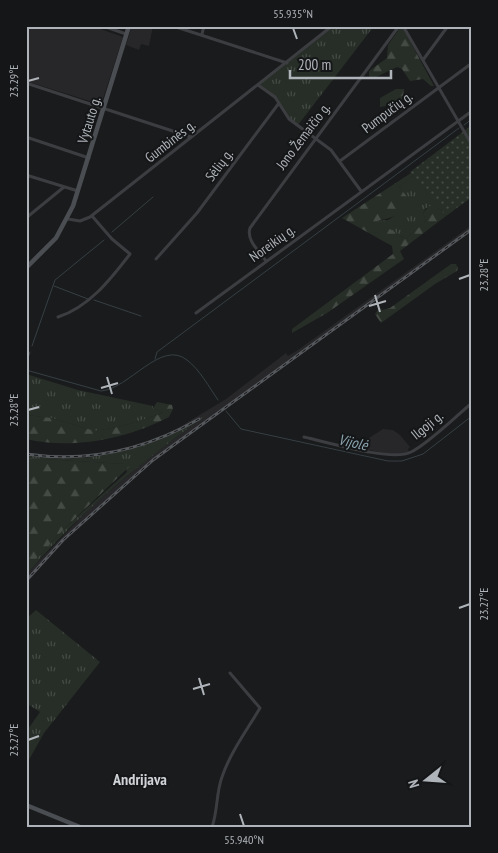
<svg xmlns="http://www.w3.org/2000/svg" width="498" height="853" font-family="'PT Sans Narrow',sans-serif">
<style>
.built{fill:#272729}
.grass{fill:url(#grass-tufts)}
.forest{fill:url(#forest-firs)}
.garden{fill:url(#garden-dots)}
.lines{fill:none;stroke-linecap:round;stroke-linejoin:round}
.stream{stroke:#363f44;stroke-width:1}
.street{stroke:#3c3d41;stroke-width:3}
.secondary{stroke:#4a4d51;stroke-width:4.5}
.rail-casing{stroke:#55585c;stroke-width:3}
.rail{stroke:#151617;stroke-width:1;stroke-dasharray:4;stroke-linecap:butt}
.ticks{fill:none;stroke:#afb4ba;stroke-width:2}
.labels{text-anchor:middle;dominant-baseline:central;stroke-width:4;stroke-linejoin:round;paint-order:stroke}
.street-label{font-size:14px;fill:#afb4ba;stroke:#151617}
.water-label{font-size:15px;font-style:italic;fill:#8aa4b0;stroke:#151617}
.quarter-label{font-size:16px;font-weight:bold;fill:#cfd2d7;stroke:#151617}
.neatline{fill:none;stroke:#afb4ba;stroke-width:2}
.ticks-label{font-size:12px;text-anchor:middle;fill:#afb4ba}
</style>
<defs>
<pattern id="grass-tufts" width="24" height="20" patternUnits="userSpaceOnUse" patternTransform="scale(1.25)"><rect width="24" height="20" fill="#272e27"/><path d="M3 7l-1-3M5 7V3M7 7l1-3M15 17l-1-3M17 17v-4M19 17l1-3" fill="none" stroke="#444a44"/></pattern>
<pattern id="forest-firs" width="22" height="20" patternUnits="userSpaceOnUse" patternTransform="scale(1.25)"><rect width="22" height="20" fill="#272e27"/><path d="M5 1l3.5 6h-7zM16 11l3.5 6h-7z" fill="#444a44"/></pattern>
<pattern id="garden-dots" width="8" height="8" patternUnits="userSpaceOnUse" patternTransform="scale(1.25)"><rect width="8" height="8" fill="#272e27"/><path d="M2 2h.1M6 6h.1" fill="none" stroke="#444a44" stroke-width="1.8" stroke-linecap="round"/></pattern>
</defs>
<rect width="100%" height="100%" fill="#1a1b1c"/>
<path class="built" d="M26,26H92L123,37L102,102L96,103L26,81Z
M132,26H153L149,46L141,44L139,50L126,45Z
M472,225V231L178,443L131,480L65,541L26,583V575L34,566L92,506L150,457L202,418L159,441L115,454L68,459L36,457L26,455V453L68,456L97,454L129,448L168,434L226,399L286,353L288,356L298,350Z
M383,429L393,430L400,435L410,447L408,449L409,452L403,454L384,453L355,447Z"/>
<path class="grass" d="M332,26H374L298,125L289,119L279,103L258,85Z
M413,175L438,206L426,208L423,213L426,221L406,239L376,221L388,220L413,205L399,187Z
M26,374L78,390L153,406V408L163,413L123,426L95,431L52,418L26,415Z
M209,413C143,461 79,512 26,575V570L66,527L127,472L125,464L26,458V455C92,467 153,447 209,413Z
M36,610L100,662L44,733L26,765V732L40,712L26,703V619Z"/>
<path class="forest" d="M400,28H403L434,86H431L423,79L410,81L402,69L397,67L372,79L369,77V71L387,58L388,45Z
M396,89H404L402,103L380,107V98Z
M411,173L413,175L399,187L414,205C401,215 391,218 377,221L406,239L426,221L423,213L429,206H438L446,216L400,251L404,259L327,313L292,333V329L393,254L392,246L342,218Z
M451,264H456L458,268L457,271L435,284L381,323L375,314L380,307L382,310L390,308Z
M157,402L172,405L173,409L169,417C126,439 73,450 26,439V415L52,418L95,431L123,426L163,413L153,408Z
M26,458L125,464L129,467L66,527L26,570Z"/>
<path class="garden" d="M472,125V197L446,216L410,172Z"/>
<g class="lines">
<path class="stream" d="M464,125L472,119
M112,232L153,197
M54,286L88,299
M94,300L141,316
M32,346L55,280L104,240
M155,359L157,352L459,128
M26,364L30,352
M26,370L101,391C129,389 161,339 187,360C200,370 209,387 218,400
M226,411L241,429L388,461H402L423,454L472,416"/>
<path class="street" d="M103,26L126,34
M173,26L287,63
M403,26L472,145
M202,34L204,26
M423,60L448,26
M26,83L191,137
M258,85L275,97L289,119L331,150L361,191
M26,137L89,158
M340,161L472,63
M26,175L78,191
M26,218L64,187
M68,219L80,221L90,217L332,26
M156,259L197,213L279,103
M266,261C259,251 246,240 250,228L399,26
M196,313L472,111
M58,317C89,307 110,280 130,254L112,239L92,216
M304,437C327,442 392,462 411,452C428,444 456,416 472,403
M212,827C218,810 216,793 222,777C230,753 247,730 260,708L230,673"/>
<path class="secondary" d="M26,268L56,238L73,206L129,26
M26,805L80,827"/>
<defs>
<path id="rail" d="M26,454C88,463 145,450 199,419
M26,581L63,540L153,460L472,229"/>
</defs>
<use href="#rail" class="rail-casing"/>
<use href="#rail" class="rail"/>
</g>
<path class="ticks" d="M293,28L297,39M28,81L39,78M459,279L470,275M375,295L380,312M369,306L386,301M107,377L112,394M101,388L118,383M28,410L39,407M459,608L470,604M199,678L204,695M193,689L210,684M28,740L39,736M240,814L244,826"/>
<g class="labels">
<g class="street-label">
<text transform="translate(387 112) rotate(-37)">Pumpučių g.</text>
<text transform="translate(89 120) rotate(-73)">Vytauto g.</text>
<text transform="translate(303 136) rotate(-53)">Jono Žemaičio g.</text>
<text transform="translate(170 141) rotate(-38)">Gumbinės g.</text>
<text transform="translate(219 165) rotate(-53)">Sėlių g.</text>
<text transform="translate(272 243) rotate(-36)">Noreikių g.</text>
<text transform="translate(427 425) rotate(-39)">Ilgoji g.</text>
</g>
<g class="water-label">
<text transform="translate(353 442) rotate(12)">Vijolė</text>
</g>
<g class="quarter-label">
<text x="140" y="779">Andrijava</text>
</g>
</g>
<rect width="498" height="853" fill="none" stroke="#151617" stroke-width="55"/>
<g transform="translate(426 780) rotate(253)" stroke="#151617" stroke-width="4" paint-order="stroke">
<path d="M0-4L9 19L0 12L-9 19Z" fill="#afb4ba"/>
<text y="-8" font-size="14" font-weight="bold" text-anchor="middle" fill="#afb4ba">N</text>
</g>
<path d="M290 70v8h101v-8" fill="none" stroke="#afb4ba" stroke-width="2.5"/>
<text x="298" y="70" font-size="15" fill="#afb4ba" stroke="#151617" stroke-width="4" paint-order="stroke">200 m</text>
<rect x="28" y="28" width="442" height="798" class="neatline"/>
<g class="ticks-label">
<text x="293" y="18">55.935°N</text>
<text transform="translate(14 81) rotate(-90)" y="4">23.29°E</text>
<text transform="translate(484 275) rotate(-90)" y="4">23.28°E</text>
<text transform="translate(14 410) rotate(-90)" y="4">23.28°E</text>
<text transform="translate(484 604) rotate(-90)" y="4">23.27°E</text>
<text transform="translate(14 740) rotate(-90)" y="4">23.27°E</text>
<text x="244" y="844">55.940°N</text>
</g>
</svg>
